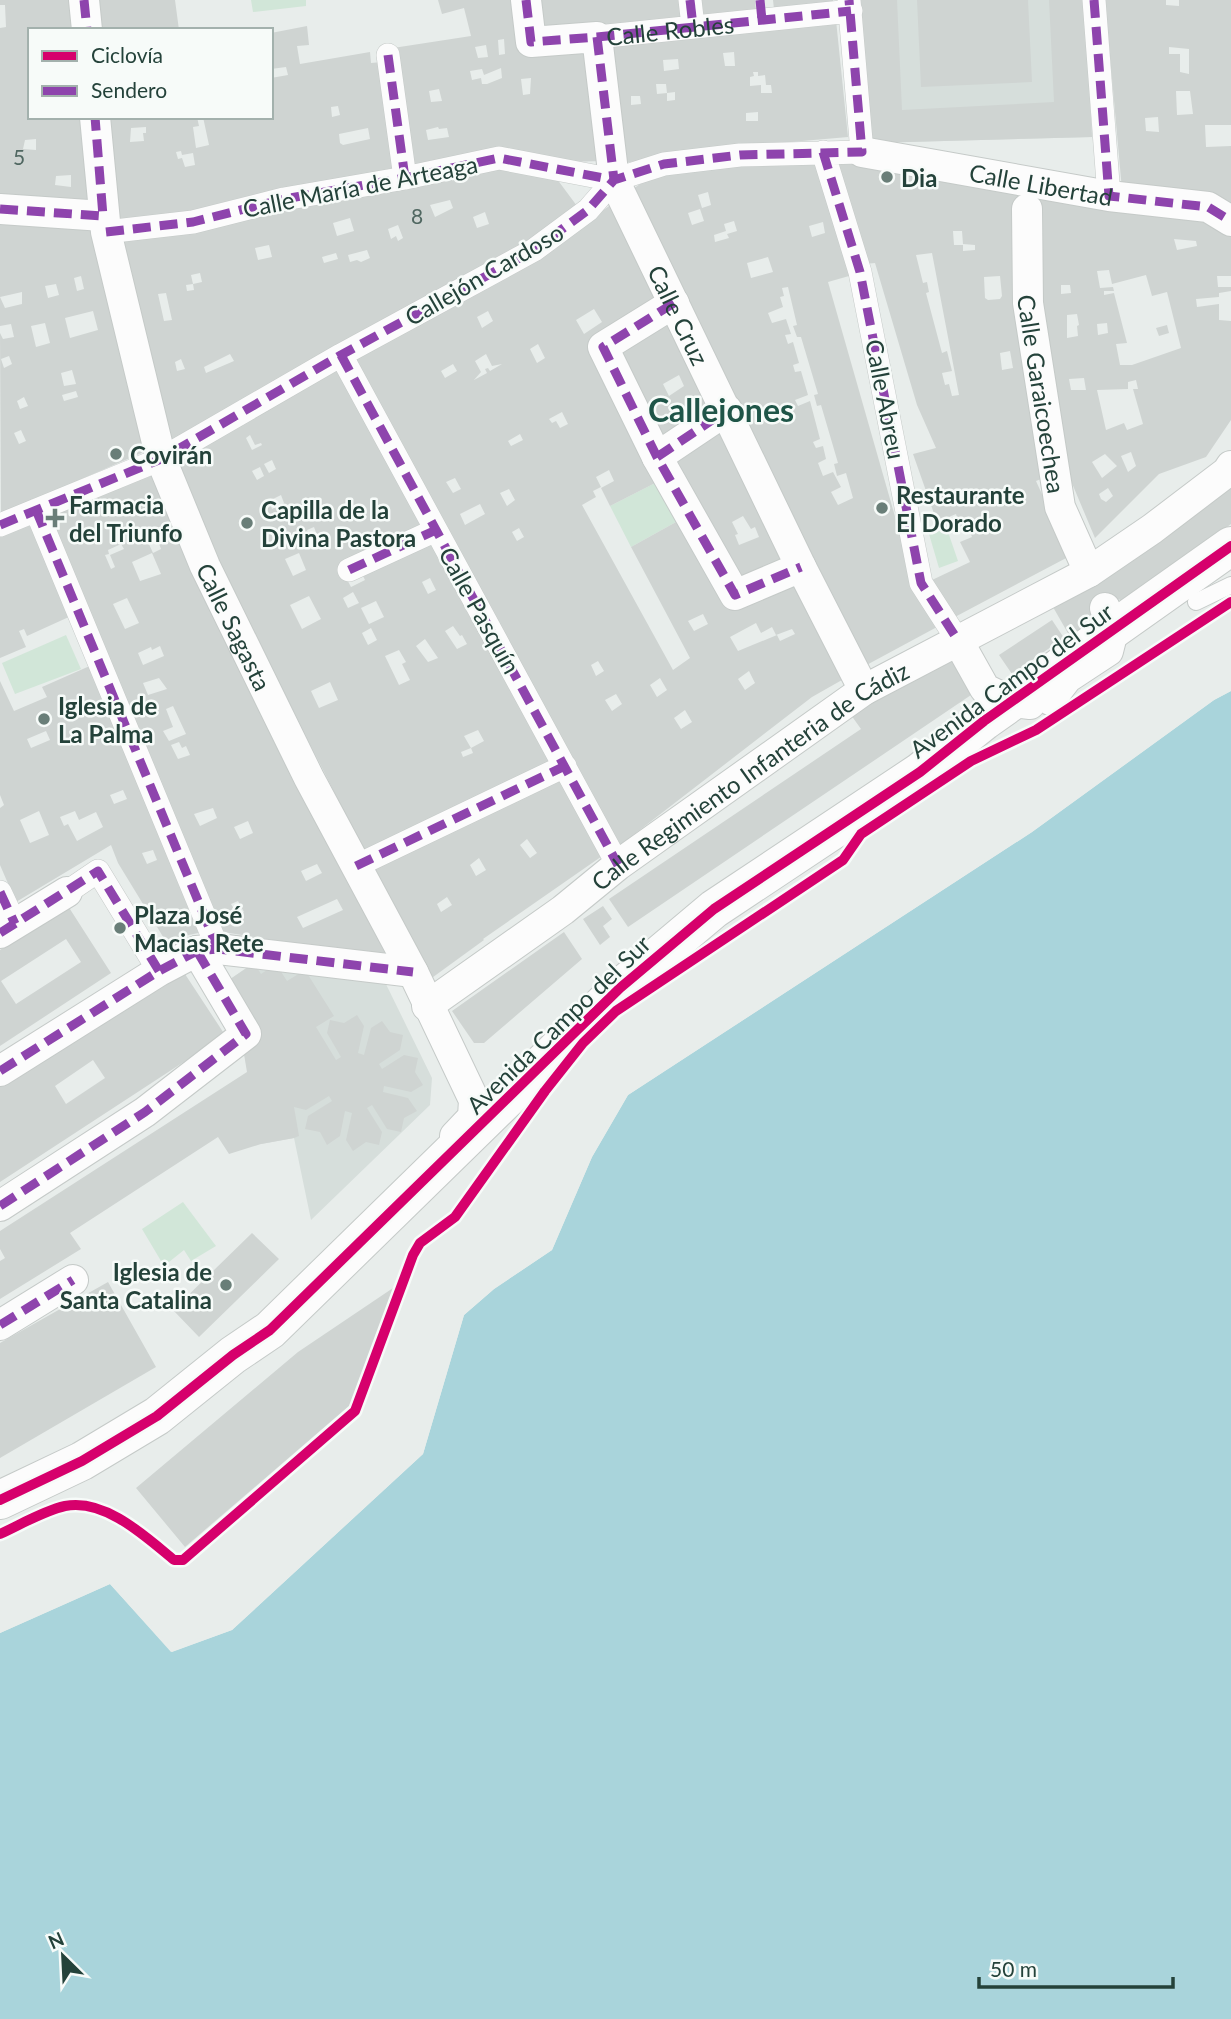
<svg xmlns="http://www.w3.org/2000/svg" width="1231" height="2019" font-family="Lato,sans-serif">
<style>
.built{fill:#d6dedb}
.green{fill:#d1e6d8}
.water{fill:#a9d4db}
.pier{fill:#e8edeb}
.building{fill:#cfd4d2;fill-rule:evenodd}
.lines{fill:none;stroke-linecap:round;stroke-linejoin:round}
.service-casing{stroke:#c5cac8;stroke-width:18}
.pedestrian-casing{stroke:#c5cac8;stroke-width:24}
.minor-casing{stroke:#c5cac8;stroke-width:32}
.tertiary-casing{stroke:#c5cac8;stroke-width:40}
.service{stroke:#fcfcfc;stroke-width:16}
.pedestrian{stroke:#fcfcfc;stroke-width:23}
.minor{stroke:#fcfcfc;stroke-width:30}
.tertiary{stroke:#fcfcfc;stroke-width:38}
.quiet{stroke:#8e44ad;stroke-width:9;stroke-dasharray:18 9;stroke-linecap:butt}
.cycleway-casing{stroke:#f7fbf9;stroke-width:15}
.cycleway{stroke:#d6006c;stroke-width:10}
.poi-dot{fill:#697e78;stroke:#f7fbf9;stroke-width:2.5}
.labels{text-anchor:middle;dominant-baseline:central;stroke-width:5;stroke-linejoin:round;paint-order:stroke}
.number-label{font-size:21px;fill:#506761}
.street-label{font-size:24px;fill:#24423a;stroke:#f7fbf9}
.poi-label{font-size:24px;font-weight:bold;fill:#24423a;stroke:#f7fbf9;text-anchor:start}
.district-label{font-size:32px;font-weight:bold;fill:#1f5548;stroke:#f7fbf9}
</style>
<rect width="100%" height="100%" fill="#e8edeb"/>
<path class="built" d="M861,0H1084L1092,137L870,143Z
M262,957L382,976L432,1078L430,1105L311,1220L294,1138L261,1144L242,1042L261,1036L226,982Z"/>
<path class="green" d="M251,0H306V6L253,12Z
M665,478L685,517L631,547L610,506Z
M947,529L958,561L939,568L929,534Z
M66,635L81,669L15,694L2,663Z
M183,1202L216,1246L191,1261L184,1250L164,1266L142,1229Z"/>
<path class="water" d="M1231,691V2019H0V1633L110,1584L171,1652L232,1630L423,1454L464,1315L494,1289L552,1250L592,1157L628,1095L1032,832L1214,700Z"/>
<path class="pier" d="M1231,688V691L1214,700L1032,832L628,1095L592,1157L552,1250L494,1289L464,1315L423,1454L232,1630L172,1652L110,1584L0,1633V1629L110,1581L173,1648L230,1627L419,1452L461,1313L492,1287L549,1247L589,1156L626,1092L1030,829L1212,697Z"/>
<path class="building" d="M0,0H71L74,30H30V117H82L91,207L0,199V28L6,27L5,5H0ZM36,139V150L23,149L25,140ZM71,175V187L55,185L56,176Z
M94,0H175L179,30H98Z
M438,0H520L528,51L591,46L603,161L409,166L393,48L471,36L464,8L442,14ZM504,39L505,54L499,55L498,40ZM486,45L488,57L478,58L475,47ZM501,68L502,78L487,84H482L481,78L472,80L470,71L482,69L484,75ZM531,78L530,94L523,95L521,79ZM439,89L442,101L431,102L429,91ZM438,127L439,129L447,128L449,137L428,140L426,130Z
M540,0H681L683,18L545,32Z
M697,0H755L756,11L699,17Z
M773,0H833V4L774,9Z
M861,0H897L902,110L1054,102L1049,0H1084L1092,137L870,143Z
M917,0H1028L1032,82L921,87Z
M1105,0H1166V5L1179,6V0H1231V125H1205L1206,147L1231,146V213L1122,190ZM1169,47L1189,49V74L1180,72V54H1169ZM1176,91H1190L1193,114L1177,115ZM1158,117L1159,132L1146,131L1145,118Z
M836,20L848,137L710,149L624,163L611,42ZM734,52L735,66H725L723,53ZM678,59L679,69L664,71L663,60ZM753,72H758V76L765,75L766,85H771L772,93H761V85L750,86V77L754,76ZM656,84H666L667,93L675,92V100L667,101V93L657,94ZM631,96H640L641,104L631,105ZM758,112V121H746V113Z
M307,26L309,45L297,46L300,64L370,52L371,63L382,62L397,169L197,215L119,221L107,117H197L199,126L193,127L196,148L209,145L203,117H271V78L288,75L286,67L271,69V33ZM338,106L340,115L332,117L331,107ZM146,127V133H143L144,141L130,142L131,128ZM368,128L370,139L343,145L340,143L339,134ZM181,151L182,155L193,153L195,165L185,167L182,158L178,159L176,152Z
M820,158L856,274L828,282L914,583L937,627L861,668L633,189L664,167ZM708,192L711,205L702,208L698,195ZM700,209L704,221L692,225L688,213ZM734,221L737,231L727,234L729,238L715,242L714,235L726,231L724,224ZM823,222L825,233L812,237L809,226ZM768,257L773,272L751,278L747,263ZM788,287L797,325L793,326L797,337H801L818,394L814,395L817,406L821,405L838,463L834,464L837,476L846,473L853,498L838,505L831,492L841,487L833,472L823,476L818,463L826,459L823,446L816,448L813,442L820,439L810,401L798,406L795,400L808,395L801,371L795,372L793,365L799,363L793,342L788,344L785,335L791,334L786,319L772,323L768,313L783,307L780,297L784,296L782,288Z
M833,160L1208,216L1231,230V276H1217L1218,287H1231V291L1219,293V297L1196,299L1197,307L1219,304V320L1231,321V420L1206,457L1159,474L1095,538L1066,469L1036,481L1070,556L953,618L932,580L970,562L960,542L972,537L970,532L973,530L975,533L980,531L978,524L968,528L966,524L960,527L956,514L937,522L913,454L936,448L917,405L875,263L865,264ZM953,231H962L963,244L975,245V250L963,251V245H954ZM1174,239L1196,241L1197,246L1177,250ZM932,253L959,395L952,396L949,384L945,385L942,373L952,371L947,351L942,353L926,293L929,292L927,282L923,283L916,255ZM1109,270L1112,284L1146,275L1152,296L1167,292L1181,348L1132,365H1120L1116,344L1127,343L1114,293L1104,295V291H1114L1113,287L1100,288L1097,271ZM1000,276L1002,296L1000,299L988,300L985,298L984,277ZM1061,285H1070L1071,293L1061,294ZM1077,314L1079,325L1077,326L1078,336L1067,338V315ZM1107,323L1108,333L1098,335L1097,324ZM1010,351L1013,368L1002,370L1000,353ZM1084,378L1086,390H1071L1069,379ZM1136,380L1138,389H1133L1143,424L1127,430L1124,423L1106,430L1097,390L1128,389V382ZM1131,452L1136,466L1128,472L1121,456ZM1105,454L1117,466L1102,478L1092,462ZM1108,488L1113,496L1106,502L1101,499L1099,494Z
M501,164L551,171L580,210L534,245L172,441L122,233ZM450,200L453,208L435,217L430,205ZM485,212L489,224L477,228L473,217ZM350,218L354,231L337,236L333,223ZM398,225L403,238L398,241L396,236L391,239L388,229ZM269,245L272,257L258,260L255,248ZM367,250L370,258L361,262L357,260L350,262L348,255ZM336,253L338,259L324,263L322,257ZM200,273L202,282L193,284L194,290L187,291L186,285L193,284L191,275ZM166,293L172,320L164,321L158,294ZM230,354L234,361L206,373L204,367ZM181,359L185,369L177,371L175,362Z
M618,200L666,301L596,347L665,478L610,506L601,488L614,481L609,470L596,477L601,487L593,491L596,497L582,505L673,670L690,658L631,547L685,517L730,603L797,575L849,676L812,697L619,846L352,358L527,262ZM594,309L602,322L584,334L576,320ZM488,311L493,321L482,328L477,317ZM538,344L545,358L537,363L530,349ZM486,354L492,366L502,364L490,371L488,368L485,369L487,373L474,380L481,372L475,361ZM453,364L457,371L445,378L441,371ZM562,412L568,424L560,428L556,421L552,423L549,419ZM520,434L523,440L511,446L508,441ZM455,478L461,489L453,493L446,482ZM509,489L515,500L507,506L500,493ZM480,504L485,514L465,525L460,514ZM519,528L524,537L517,541L512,532ZM703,614L708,624L694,631L688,621ZM756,623L761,633L772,627L776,635L792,629L795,634L780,641L777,635L738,651L730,637ZM598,661L604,671L596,676L591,665ZM749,671L755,683L745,690L738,679ZM660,678L667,690L657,697L650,685ZM616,694L622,704L612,711L605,700ZM685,710L692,722L681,729L674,718Z
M0,219L94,229L146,451L1,514L0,333L3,339L14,337L11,324L0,326V297L5,308L22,304V292L0,297ZM81,276L84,289L77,291L74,278ZM56,284L59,295L48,298L45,286ZM93,311L98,330L70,338L65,318ZM45,323L50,343L36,347L31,326ZM9,356L12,364L4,368L1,359ZM72,370L76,384L64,386L61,373ZM76,391L78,397L64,401L62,395ZM24,397L28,406L20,409L17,401ZM21,430L26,441L19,444L14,433Z
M673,315L719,410L664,446L615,352ZM679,375L684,386L669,396L663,384Z
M1167,325L1169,333L1159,336L1156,328Z
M338,366L426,528L340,566L351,587L365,580L361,572L432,540L556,763L365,853L221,568L176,462ZM250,435L255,445L261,443L262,445L252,450L246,438ZM272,460L276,469L269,473L264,464ZM260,467L264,476L257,480L252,471ZM281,495L284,503L272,509L269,501ZM314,527L318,538L310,537L307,530ZM299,553L306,570L293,576L285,559ZM430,578L436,590L428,594L422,582ZM353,592L359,603L348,608L343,598ZM309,596L321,619L302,629L290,605ZM376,601L384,617L369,624L361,608ZM453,626L460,636L462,635L467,644L457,649L445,631ZM371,628L377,640L368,645L362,633ZM425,639L438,658L428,662L416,646ZM399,650L406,662L402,664L410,680L399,685L385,656ZM330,682L338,700L319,708L311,691ZM478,730L484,741L471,748L473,753L463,757L461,752L471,748L464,736Z
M724,422L791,561L737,585L670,458ZM743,516L751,529L755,527L759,537L739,545L735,535L738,534L732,522Z
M151,472L386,955L384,958L223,932L47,514ZM157,538L161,549L153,553L148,542ZM121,544L124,549L110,555L115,567L111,569L105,555L109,554L108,550ZM152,553L161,574L140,581L132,562ZM127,598L139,623L125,629L113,604ZM160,646L164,656L143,665L138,653L151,647L152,650ZM159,678L167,689L148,695L143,683ZM173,706L186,734L169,741L163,731L173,727L166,709ZM179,742L182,748L186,746L190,755L178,759L171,745ZM213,808L217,818L200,826L194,814ZM248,821L253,833L240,839L234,827ZM317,864L322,873L306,881L301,871ZM337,899L343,910L303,928L297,917ZM238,901L244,912L238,916L231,904Z
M1231,488V524L1148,587L1123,604L1119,599L1086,618L1087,626L1069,635L1053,607Z
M31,521L71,616L27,636L24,629L19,631L26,647L0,658V534Z
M1052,620L1064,638L1012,674L999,655Z
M951,659L971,695L628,927L609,899L861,729L851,715Z
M92,665L203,932L165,940L118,863L111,845L16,902L0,865V808L4,805L0,795V681L14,711L47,697L42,687ZM46,731L50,740L31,748L27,739ZM123,790L127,799L114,804L110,795ZM39,811L49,835L30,843L20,820ZM75,811L79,820L96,812L103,827L77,841L68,824L64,826L60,817ZM153,850L157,860L147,864L142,853Z
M561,773L605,854L483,939L484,940L429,980L372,866ZM527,839L537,853L530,858L520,845ZM479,858L486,870L476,876L470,865ZM447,897L452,905L441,912L437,904Z
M68,906L111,973L0,1046V950ZM66,939L81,962L16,1004L1,981Z
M603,906L612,919L603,926L610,937L600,945L583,919Z
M564,932L582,959L484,1043H474L452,1011Z
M254,963L261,974L276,964L287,981L305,970L334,1016L316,1027L336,1060L341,1057L327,1033L330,1020L344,1023L357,1015L364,1026L358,1053L364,1055L371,1028L382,1021L390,1032L403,1035L400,1050L379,1064L382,1069L404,1055L418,1058L415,1072L423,1085L411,1092L384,1086L383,1092L408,1098L417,1111L404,1118L401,1132L387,1129L372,1105L367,1108L382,1132L379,1145L366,1142L353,1151L346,1140L352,1113L345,1111L340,1136L327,1145L320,1132L305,1129L308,1116L332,1101L329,1096L306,1110L294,1107L299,1136L294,1138L261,1144L229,1154L218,1137L70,1233L81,1249L0,1299V1261L5,1258L0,1249V1231L247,1072L242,1042L261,1036L226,982Z
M181,968L225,1035L0,1182V1085ZM93,1060L105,1078L66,1104L55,1086Z
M252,1233L279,1259L199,1337L173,1310Z
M108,1282L156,1367L0,1458V1343Z
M396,1286L357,1399L185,1547L136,1488L298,1352Z"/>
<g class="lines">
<defs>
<path id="service" d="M1196,602L1231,585"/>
<path id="pedestrian" d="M690,0L693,26
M1094,0L1109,196
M597,37L851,11
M388,55L405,178
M823,152L860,272L921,583L957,639
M106,232L193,222L284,199L405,178L499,158L614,180
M341,355L618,865
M36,510L218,949
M0,525L161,459L341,355L534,250L588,210L614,180L664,164L740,155L862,152L849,0
M349,570L436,530
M356,866L565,766
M0,892L15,924
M67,892L98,871L159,971"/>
<g id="minor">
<path d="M84,0L87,30"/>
<path id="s1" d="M526,0L531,42L597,37L614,180L801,567L864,690"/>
<path id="s2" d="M95,117L106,232L161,459L205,566L309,778L413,972L474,1100L473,1117L455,1136"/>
<path id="s3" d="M862,152L1109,196L1208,207L1231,221"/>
<path d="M0,209L103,216"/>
<path id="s4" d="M1027,209L1028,303L1060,507L1089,572"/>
<path d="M674,303L603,347L657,457L735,595L801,567"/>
<path d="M657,457L727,410"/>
<path d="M957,639L985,689L1012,702L1030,704"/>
<path d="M1050,700L1067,678L1108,651L1113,631L1105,608"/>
<path d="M0,933L67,892"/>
<path id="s5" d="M427,1006L563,910L618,865L864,690L1089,572L1152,529L1227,472L1231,466"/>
<path d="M0,1071L159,971L197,951L218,949L413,972"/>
<path d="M0,1206L145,1112L246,1034L197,951"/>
<path d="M0,1325L73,1280"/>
</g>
<path id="tertiary" d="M0,1500L82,1461L157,1416L233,1355L270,1330L620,988L714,909L920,772L984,721L1231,546"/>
</defs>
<use href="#service" class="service-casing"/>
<use href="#pedestrian" class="pedestrian-casing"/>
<use href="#minor" class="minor-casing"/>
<use href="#tertiary" class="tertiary-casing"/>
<use href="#service" class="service"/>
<use href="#pedestrian" class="pedestrian"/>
<use href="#minor" class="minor"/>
<use href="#tertiary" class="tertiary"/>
<g class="quiet">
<path d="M84,0L87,30"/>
<path id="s6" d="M526,0L531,42L597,37L851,11"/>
<path d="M690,0L693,26"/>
<path d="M760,0L762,20"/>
<path d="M1094,0L1109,196L1208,207L1231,221"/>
<path d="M597,37L614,180"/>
<path d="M388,55L405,178"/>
<path d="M823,152L860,272L921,583L957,639"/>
<path d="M0,209L103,216L95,117"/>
<path d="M106,232L193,222L284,199L405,178L499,158L614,180"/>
<path d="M674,303L603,347L657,457L735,595L801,567"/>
<path d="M341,355L618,865"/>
<path d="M657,457L727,410"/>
<path d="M36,510L218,949"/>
<path d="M0,525L161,459L341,355L534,250L588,210L614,180L664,164L740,155L862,152L849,0"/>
<path d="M349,570L436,530"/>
<path d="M356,866L565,766"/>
<path d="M0,892L15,924"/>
<path d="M0,933L98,871L159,971"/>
<path d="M0,1071L159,971L197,951L218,949L413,972"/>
<path d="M0,1206L145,1112L246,1034L197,951"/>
<path d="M0,1325L73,1280"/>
</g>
<defs>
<path id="cycleway" d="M0,1500L82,1461L157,1416L233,1355L270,1330L620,988L714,909L920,772L984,721L1231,546
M0,1534C20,1525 43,1511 65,1506C105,1498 146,1537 174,1560H183L355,1411L413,1255L420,1243L455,1217L545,1091L583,1043L616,1011L843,860L861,834L971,761L1036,730L1231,602"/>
</defs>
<use href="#cycleway" class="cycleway-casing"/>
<use href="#cycleway" class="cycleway"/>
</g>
<g class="poi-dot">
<circle cx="887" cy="177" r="7"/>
<circle cx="116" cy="454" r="7"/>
<circle cx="882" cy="508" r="7"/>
<path d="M51.5 507.5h7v7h7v7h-7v7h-7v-7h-7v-7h7z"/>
<circle cx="247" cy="523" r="7"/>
<circle cx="44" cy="719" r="7"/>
<circle cx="120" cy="928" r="7"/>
<circle cx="226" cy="1285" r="7"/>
</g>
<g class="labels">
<g class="number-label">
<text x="19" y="156">5</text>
<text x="417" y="215">8</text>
</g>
<g class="street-label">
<text stroke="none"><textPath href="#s6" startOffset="182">Calle Robles</textPath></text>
<text stroke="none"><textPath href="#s3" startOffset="182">Calle Libertad</textPath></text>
<text transform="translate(360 186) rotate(-11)">Calle María de Arteaga</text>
<text transform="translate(484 274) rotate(-30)">Callejón Cardoso</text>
<text stroke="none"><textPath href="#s1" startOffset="402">Calle Cruz</textPath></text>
<text stroke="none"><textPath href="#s4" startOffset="186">Calle Garaicoechea</textPath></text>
<text transform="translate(886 399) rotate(79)">Calle Abreu</text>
<text transform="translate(480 610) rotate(61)">Calle Pasquín</text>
<text stroke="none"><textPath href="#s2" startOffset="532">Calle Sagasta</textPath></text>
<text transform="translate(1011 680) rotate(-36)">Avenida Campo del Sur</text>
<text stroke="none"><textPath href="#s5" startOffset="397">Calle Regimiento Infanteria de Cádiz</textPath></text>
<text transform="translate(558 1024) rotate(-44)">Avenida Campo del Sur</text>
</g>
<g class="poi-label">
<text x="901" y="177">Dia</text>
<text x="130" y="454">Covirán</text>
<text x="896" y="494">Restaurante<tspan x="896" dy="28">El Dorado</tspan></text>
<text x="69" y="504">Farmacia<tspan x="69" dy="28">del Triunfo</tspan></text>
<text x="261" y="509">Capilla de la<tspan x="261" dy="28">Divina Pastora</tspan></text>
<text x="58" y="705">Iglesia de<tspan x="58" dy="28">La Palma</tspan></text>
<text x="134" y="914">Plaza José<tspan x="134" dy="28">Macias Rete</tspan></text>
<text x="212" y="1271" text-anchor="end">Iglesia de<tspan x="212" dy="28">Santa Catalina</tspan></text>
</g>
<g class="district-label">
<text x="721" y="409">Callejones</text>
</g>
</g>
<rect x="28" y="28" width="245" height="91" fill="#f7fbf9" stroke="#a3b1ad" stroke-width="2"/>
<rect x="42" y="51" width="35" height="10" fill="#d6006c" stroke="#a3b1ad" stroke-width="2"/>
<text x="91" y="63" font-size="21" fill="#24423a">Ciclovía</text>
<rect x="42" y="86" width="35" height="10" fill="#8e44ad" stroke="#a3b1ad" stroke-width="2"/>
<text x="91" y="98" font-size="21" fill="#24423a">Sendero</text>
<g transform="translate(63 1956) rotate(336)" stroke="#f7fbf9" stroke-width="5" paint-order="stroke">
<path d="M0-5L12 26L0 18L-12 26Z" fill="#24423a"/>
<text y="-10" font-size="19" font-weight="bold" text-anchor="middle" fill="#24423a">N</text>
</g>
<path d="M979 1977v10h194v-10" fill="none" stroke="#24423a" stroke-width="3.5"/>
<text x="990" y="1977" font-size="21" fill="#24423a" stroke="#f7fbf9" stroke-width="5" paint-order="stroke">50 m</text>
</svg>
